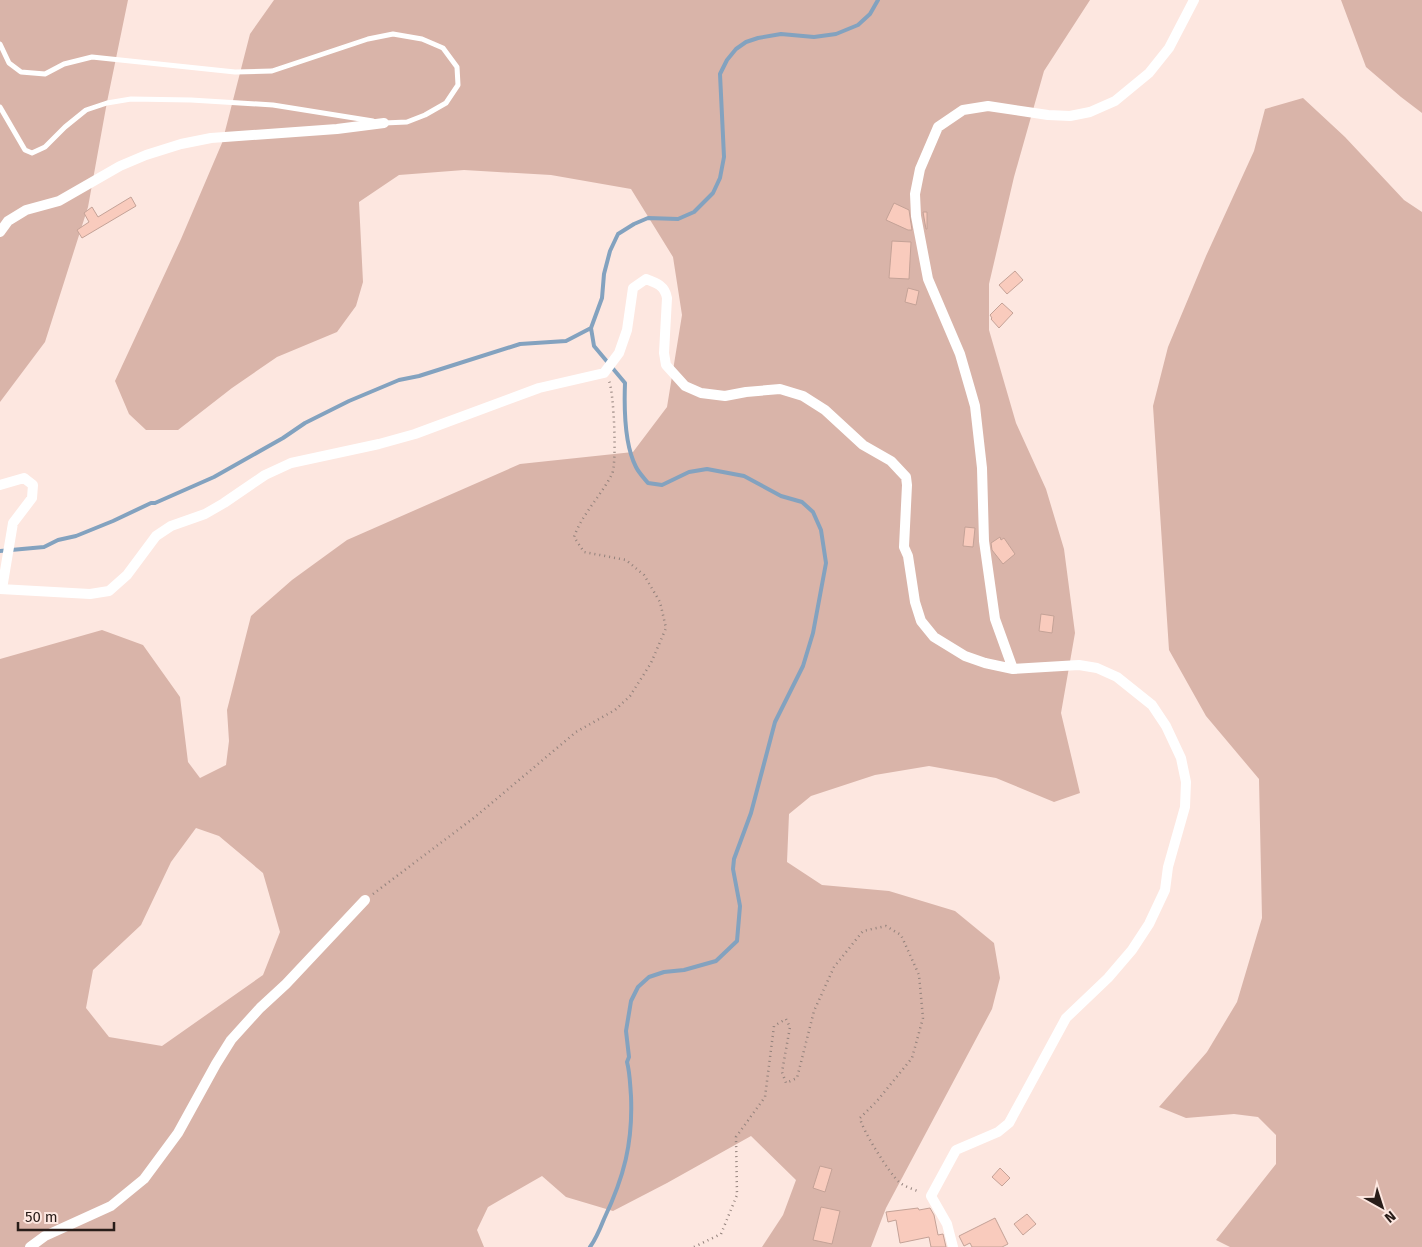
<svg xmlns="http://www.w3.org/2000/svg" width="1422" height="1247" font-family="'Fira Sans',sans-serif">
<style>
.green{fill:#d9b4a9;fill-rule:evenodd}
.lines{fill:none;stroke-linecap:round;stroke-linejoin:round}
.stream{stroke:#83a2bf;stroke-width:4}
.building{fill:#f9cbbd;stroke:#c4a297}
.path{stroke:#93827c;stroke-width:2.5;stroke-dasharray:1 4;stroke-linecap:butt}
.service{stroke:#fff;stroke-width:5}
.minor{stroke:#fff;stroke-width:10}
</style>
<rect width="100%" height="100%" fill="#fde7e0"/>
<path class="green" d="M0,0H128L107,102L88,207L45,342L0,402Z
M274,0H1090L1044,71L1014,177L989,284V330L1016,423L1046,489L1064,549L1075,633L1061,713L1080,793L1054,802L996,778L929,766L875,775L811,796L789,814L787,862L822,885L889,891L955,911L994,943L1000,978L992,1009L886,1208L871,1247H762L783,1215L796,1180L751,1136L667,1183L613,1211L566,1197L542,1176L488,1207L477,1230L484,1247H0V659L102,630L143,645L180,697L188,762L200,778L226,765L229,741L227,710L251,616L292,580L347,540L520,464L633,452L667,407L682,315L673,257L631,189L551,175L464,170L399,175L359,202L363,282L356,306L337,332L277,357L232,388L178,430H146L129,414L115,381L181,239L222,143L250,34ZM196,828L219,836L263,873L280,932L263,975L162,1046L109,1037L86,1008L93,970L141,925L171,862Z
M1341,0H1422V113L1401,97L1366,67Z
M1303,98L1345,137L1404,200L1422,212V1247H1230L1216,1240L1276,1164V1135L1258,1117L1234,1114L1186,1118L1159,1107L1207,1052L1237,1002L1262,918L1259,779L1206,716L1169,650L1153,406L1168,347L1206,256L1254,151L1265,109Z"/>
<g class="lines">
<path class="stream" d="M0,551L44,547L58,540L76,536L113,521L151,503H155L214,477L283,438L305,423L349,401L399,380L419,376L520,344L566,341L591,328
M590,1247C596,1239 600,1229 604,1219C624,1177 633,1143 631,1096C630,1084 630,1073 627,1062L629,1057L626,1031L631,1001L638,987L649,977L664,972L684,970L716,961L737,941L740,906L733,869L734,859L751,813L775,722L803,666L813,633L826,563L821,530L813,512L802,502L781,496L744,476L707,469L689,472L662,485L648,483C644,478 639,473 636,467C624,444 624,409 625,383L594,346L591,328L602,298L604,274L610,251L618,234L634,224L648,218L678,219L694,212L713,193L720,178L724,157L720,74L727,60L736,49L746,42L758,38L781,34L814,37L836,34L858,25L870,14L878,0"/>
</g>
<path class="building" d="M131,197L136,206L82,238L77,230L89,222L84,213L92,207L98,217Z
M894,203L909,210L912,230H908L886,220Z
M923,212H927V229H926Z
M892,241L911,242L909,279L889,278Z
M1015,271L1023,280L1007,294L999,285Z
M908,288L919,291L916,305L905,302Z
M1002,303L1013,313L999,328L991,319L992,318L990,315Z
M965,527L975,528L973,547L963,546Z
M1000,537L1001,540L1004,538L1015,554L1003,564L992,550L991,543Z
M1041,614L1054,616L1052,633L1039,631Z
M820,1166L832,1169L825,1192L813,1188Z
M1000,1168L1010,1178L1002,1186L992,1177Z
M821,1207L840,1211L832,1244L813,1240Z
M918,1208L919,1210L930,1208L934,1215L938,1235L943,1234L946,1247H931L929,1237L900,1243L896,1220L888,1222L886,1212Z
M1027,1214L1036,1224L1023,1235L1014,1224Z
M995,1218L1008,1244L1002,1247H972L970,1243L964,1246L959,1236Z"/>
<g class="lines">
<path class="path" d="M373,894L475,817L576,732L615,710L630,696L651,663L666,628L660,602L644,575L626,560L584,552L574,537C582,514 601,496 612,474C617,464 614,392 609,381
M694,1247L721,1234L737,1195L736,1137L765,1097L774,1026L786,1019L790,1027L782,1072L786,1083L797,1078L814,1011L834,967L863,931L886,926L901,935L919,975L923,1018L912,1058L877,1101L860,1118C862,1130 890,1174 899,1182C905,1187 913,1189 920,1192"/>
<path class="service" d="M0,44L9,63L21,72L45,74L64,64L92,57L235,72L272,71L368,39L393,34L422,39L443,48L457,67L458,85L446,103L425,115L407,122L384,123
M0,107L25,150L32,153L45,147L65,127L86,110L107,103L131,99L191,100L273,105L373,121"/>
<path class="minor" d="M0,232L8,221L26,210L59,201L120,166L146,155L181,144L211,138L337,129L384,123
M0,485L24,478L33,485L32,498L13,523L2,589
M0,589L90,594L109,591L127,575L156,536L171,526L205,514L224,503L265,475L291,463L379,444L415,434L539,388L604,373L619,353L627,330L633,288L646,279C657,283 665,286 667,298L664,353L666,365L685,386L701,393L725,396L746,392L780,389L803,396L825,410L863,445L891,461L906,477L907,485L904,547L908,556L915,602L921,621L934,637L965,656L985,663L1013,669L1079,665L1097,668L1117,677L1152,705L1166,726L1181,758L1186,782L1185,807L1168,867L1165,890L1149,924L1132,950L1108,978L1066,1018L1009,1123L998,1132L956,1150L931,1196L947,1224L953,1247
M1013,669L995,619L984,541L982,468L975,406L960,354L928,279L916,216L915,194L920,169L938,127L963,110L988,106L1048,115L1070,116L1090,112L1115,101L1149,73L1169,48L1194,0
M30,1247L45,1236L111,1206L144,1179L178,1133L216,1064L231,1040L260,1008L286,984L365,900"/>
</g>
<g transform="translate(1382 1207) rotate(141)" stroke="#fde7e0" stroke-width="4" paint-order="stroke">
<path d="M0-4L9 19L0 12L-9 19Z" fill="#291d19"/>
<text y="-8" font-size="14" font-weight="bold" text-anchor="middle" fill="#291d19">N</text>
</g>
<path d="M18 1222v8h96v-8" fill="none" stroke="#291d19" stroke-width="2.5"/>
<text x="25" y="1222" font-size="15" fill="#291d19" stroke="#fde7e0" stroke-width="4" paint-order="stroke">50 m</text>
</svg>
